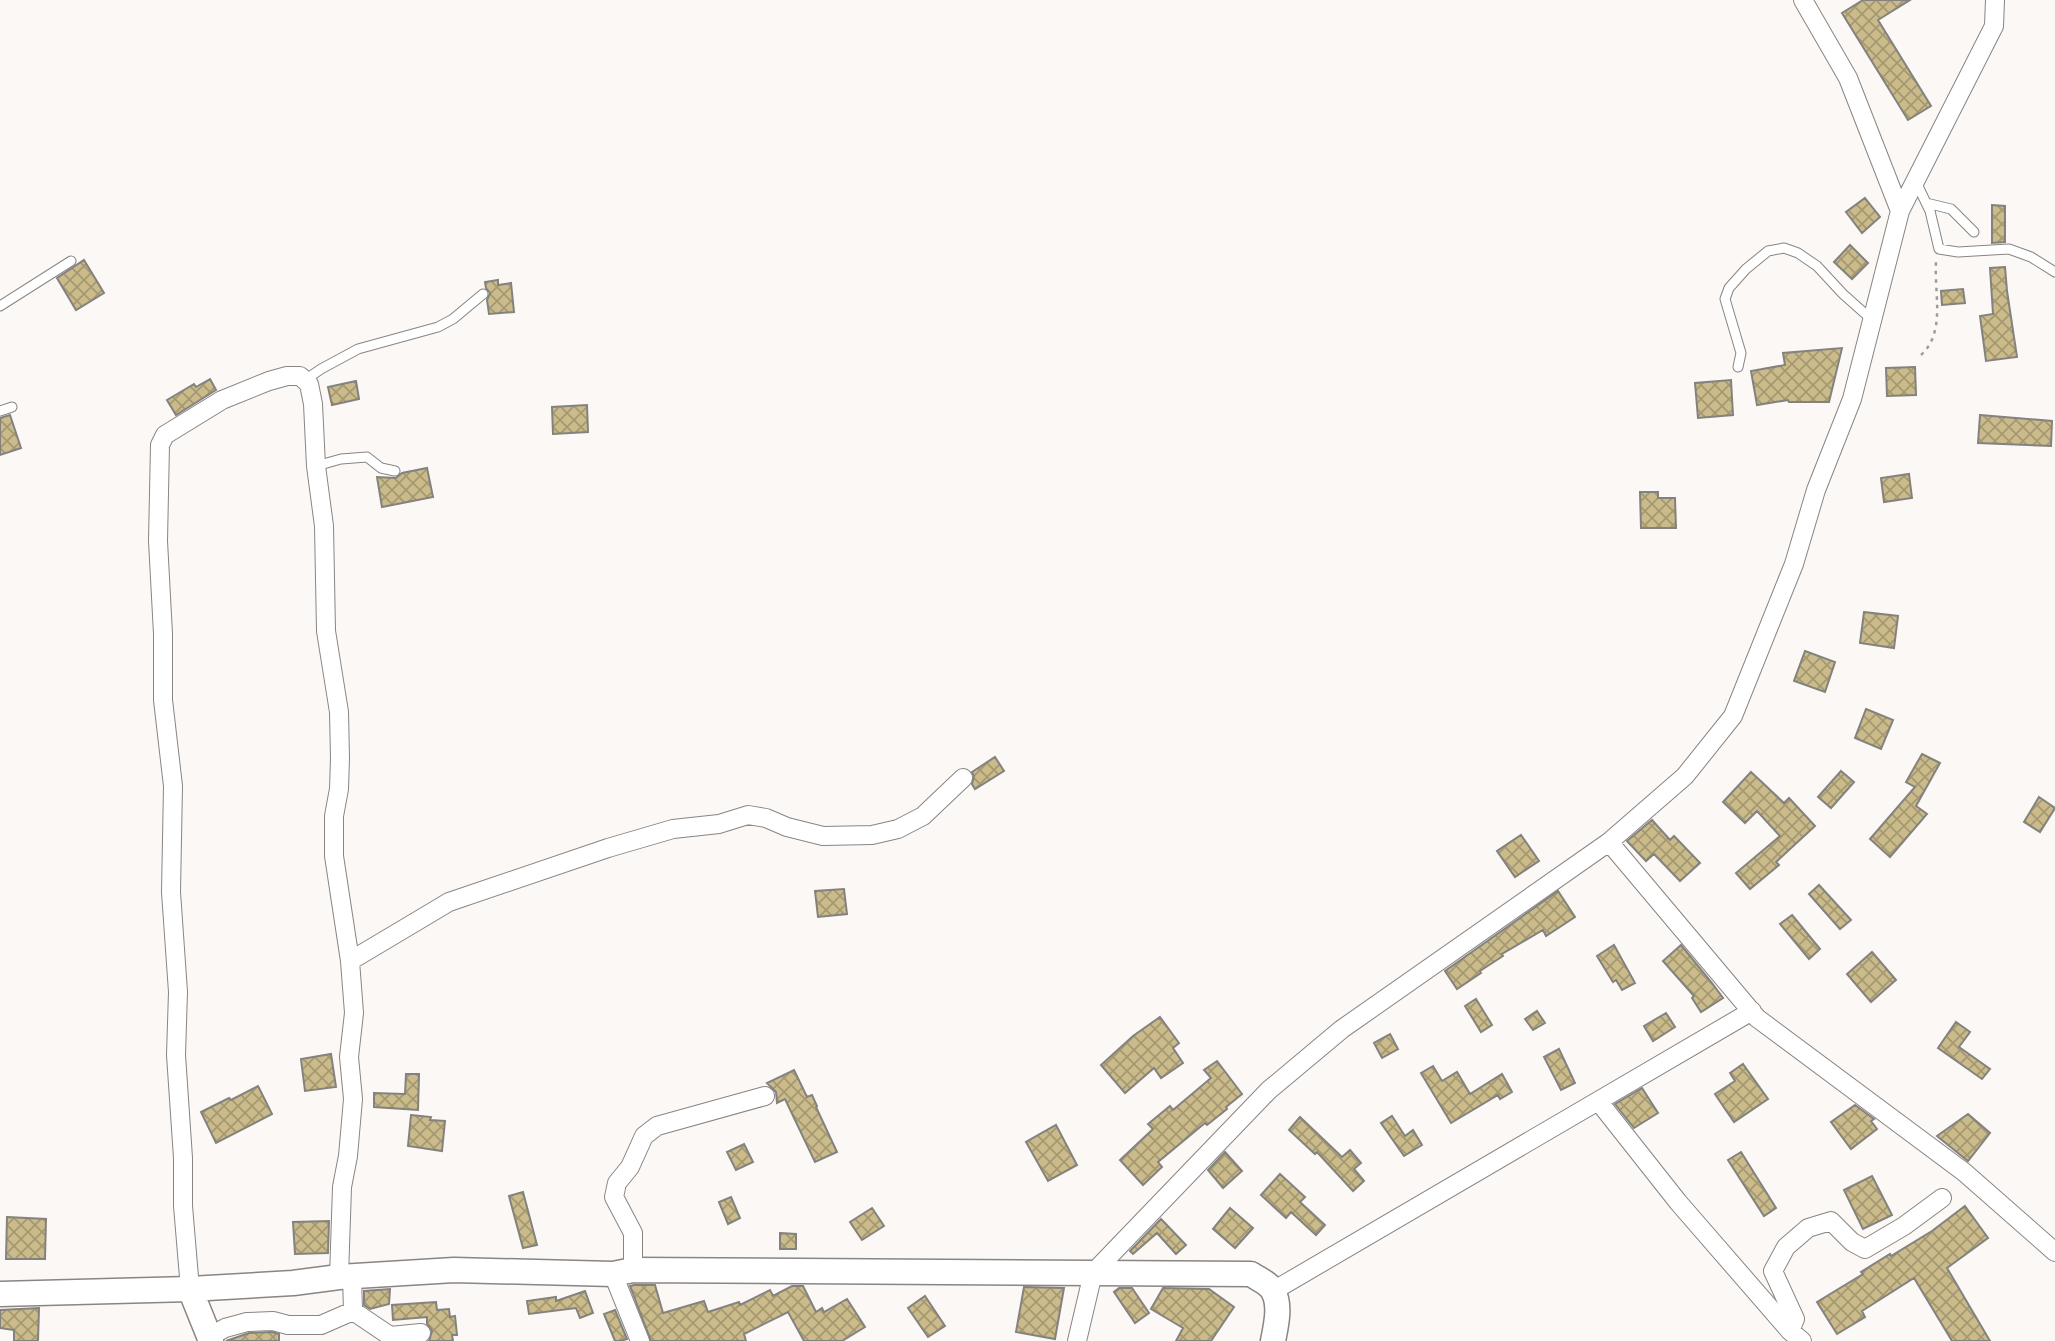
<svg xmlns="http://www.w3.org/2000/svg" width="2055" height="1341" font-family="'Space Grotesk',sans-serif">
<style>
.building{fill:url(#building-cross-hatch);stroke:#83827e;stroke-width:2}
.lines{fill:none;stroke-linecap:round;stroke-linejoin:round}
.lane-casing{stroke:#888583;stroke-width:11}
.street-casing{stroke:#888583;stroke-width:20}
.secondary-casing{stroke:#888583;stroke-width:27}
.path{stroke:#9e9c9a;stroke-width:2.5;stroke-dasharray:3.5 5;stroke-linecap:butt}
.lane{stroke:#fff;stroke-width:9}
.street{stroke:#fff;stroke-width:18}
.secondary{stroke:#fff;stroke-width:24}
</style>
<defs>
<pattern id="building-cross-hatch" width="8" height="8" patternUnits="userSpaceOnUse" patternTransform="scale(1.75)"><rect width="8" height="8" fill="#cbbb8a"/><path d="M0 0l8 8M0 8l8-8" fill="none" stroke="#a59971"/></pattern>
</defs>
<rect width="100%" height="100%" fill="#fbf8f5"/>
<path class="building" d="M1863,0H1910L1878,20L1931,106L1908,120L1842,13Z
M1865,198L1880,217L1862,233L1846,212Z
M1992,205L2005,206V242L1992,243Z
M1850,245L1868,263L1852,279L1834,262Z
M84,260L104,293L76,310L57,278Z
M2005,267L2007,291L2017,357L1986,361L1980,316L1993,314L1990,268Z
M498,280V285L511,283L514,312L489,314L487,300L490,293L486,288L485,282Z
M1963,289L1965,303L1942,305L1941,291Z
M1842,348L1829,402H1789L1788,400L1757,405L1751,371L1785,365L1783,353Z
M1915,367L1916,395L1887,396L1886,368Z
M210,379L216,390L176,415L167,400L194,384L196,387Z
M1731,380L1733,415L1698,418L1695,383Z
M356,381L359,399L332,405L328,387Z
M587,405L588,432L553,434L552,407Z
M10,415L21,448L0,455V418Z
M1980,415L2052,421L2051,446L1978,443Z
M427,468L433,497L382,507L377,477L396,478L402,473Z
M1909,474L1912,498L1884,502L1881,478Z
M1640,492H1658V498H1675L1676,528H1641Z
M1864,612L1898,616L1894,648L1860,643Z
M1805,651L1835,662L1825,692L1794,681Z
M1866,709L1893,720L1881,749L1855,738Z
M1922,754L1940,763L1916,806L1927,814L1890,857L1870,839L1915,787L1906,782Z
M995,757L1004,771L975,789L972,784L974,776L972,772Z
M1841,771L1854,782L1831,808L1818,797Z
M1751,772L1784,803L1789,798L1815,826L1776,862L1779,865L1750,889L1736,873L1780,836L1757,811L1745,823L1723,802Z
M2039,797L2055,808L2040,832L2024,822Z
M1652,820L1670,840L1674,836L1700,863L1680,881L1654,854L1646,861L1627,841Z
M1521,835L1539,861L1515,877L1497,851Z
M1819,885L1851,920L1840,929L1809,894Z
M844,889L847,914L818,917L815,891Z
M1558,891L1575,917L1546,936L1543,930L1502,954L1503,956L1480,971L1481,973L1457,989L1445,971Z
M1792,915L1820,949L1809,959L1780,924Z
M1614,945L1635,983L1622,990L1616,980L1613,982L1597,956Z
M1681,945L1712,983L1723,998L1701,1012L1692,998L1694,996L1663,961Z
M1872,952L1896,980L1871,1002L1847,974Z
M1476,999L1492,1025L1481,1032L1465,1006Z
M1537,1011L1545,1023L1533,1030L1525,1019Z
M1666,1013L1675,1027L1653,1041L1644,1026Z
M1160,1017L1179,1043L1173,1048L1183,1063L1161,1078L1154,1068L1125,1093L1101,1065L1133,1036Z
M1956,1022L1970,1032L1959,1047L1990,1069L1982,1079L1938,1048Z
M1390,1034L1398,1049L1382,1058L1374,1043Z
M1559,1049L1575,1083L1561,1090L1544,1057Z
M331,1054L336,1087L305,1091L301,1059Z
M1217,1061L1242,1094L1226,1107L1227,1109L1207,1125L1205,1123L1158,1162L1162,1167L1143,1185L1120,1160L1153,1129L1148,1124L1170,1106L1173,1110L1211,1078L1204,1070Z
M1743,1064L1768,1099L1734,1122L1715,1094L1735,1081L1730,1073Z
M1433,1066L1442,1081L1457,1072L1470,1094L1502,1074L1512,1092L1500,1099L1498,1095L1451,1123L1421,1073Z
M794,1070L807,1097L812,1095L817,1106L816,1107L837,1152L815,1162L785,1099L777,1103L776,1092L767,1083Z
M406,1074H419L418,1110L374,1107V1093L405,1094Z
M258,1086L272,1114L216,1143L201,1112L229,1098L231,1100Z
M1642,1088L1658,1113L1634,1128L1615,1104Z
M1855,1105L1874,1119L1871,1121L1877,1129L1851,1149L1831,1122Z
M1968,1114L1990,1133L1968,1161L1937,1136Z
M411,1115L431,1117L430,1120L445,1121L442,1151L408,1146Z
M1392,1116L1405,1136L1413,1130L1422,1145L1404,1156L1381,1123Z
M1300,1117L1342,1157L1350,1150L1361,1163L1354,1169L1364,1181L1353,1191L1317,1152L1315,1154L1289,1130Z
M1056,1125L1077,1165L1048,1181L1026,1142Z
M744,1144L753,1162L736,1170L727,1152Z
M1225,1152L1242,1171L1223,1188L1208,1170Z
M1741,1152L1776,1208L1764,1216L1728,1160Z
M1280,1174L1305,1197L1300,1202L1325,1225L1316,1235L1291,1212L1286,1218L1261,1195Z
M1872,1176L1892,1215L1863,1229L1844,1190Z
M523,1192L537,1245L523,1248L509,1196Z
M731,1197L740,1218L728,1224L719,1202Z
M1965,1206L1988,1238L1947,1268L1990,1341H1952L1914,1278L1862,1311L1865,1317L1837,1334L1817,1302L1863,1274L1861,1272L1890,1254L1891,1256L1932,1231Z
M872,1208L884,1226L862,1240L850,1222Z
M1230,1208L1253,1228L1235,1248L1213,1229Z
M7,1217L46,1219L45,1259H6Z
M1161,1219L1186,1245L1176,1254L1157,1233L1133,1254L1130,1251Z
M329,1221L328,1253L295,1254L293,1222Z
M780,1233L796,1234V1249H780Z
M634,1285H655L663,1313L704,1301L708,1312L739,1302L740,1305L770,1290L773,1296L792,1286H803L816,1312L822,1308L824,1312L847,1299L865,1327L842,1341H804L788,1312L744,1334L746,1341H651L630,1286Z
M1024,1287L1064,1288L1055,1339L1016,1332Z
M1119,1288H1132L1149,1313L1135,1323L1114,1292Z
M1163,1288L1209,1289L1234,1307L1211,1341H1176L1183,1328L1151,1309Z
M390,1289L389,1304L370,1309L364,1305V1291Z
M585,1291L593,1313L580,1318L576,1308L529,1314L527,1301L556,1297V1301Z
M925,1296L945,1326L928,1337L908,1308Z
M436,1302L437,1310L449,1309L450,1317L455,1316L457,1335H452L453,1341H429L432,1331L427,1324V1317L393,1320L392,1305Z
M39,1308L38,1341H14V1330L0,1328V1310Z
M615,1310L627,1339L620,1341H615L604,1314Z
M272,1332L279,1334V1341H226L249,1333Z"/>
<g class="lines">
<defs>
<path id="lane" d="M1916,182L1930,211L1939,249L1958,252L2009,249L2031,257L2055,272
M1926,203L1951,209L1974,232
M0,306L71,261
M1738,367L1741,353L1725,299L1729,288L1746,269L1768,251L1784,248L1798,253L1817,266L1843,294L1871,319
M305,380L321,369L358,349L438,327L453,319L483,294
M0,411L12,407
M316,466L341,459L367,457L381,468L395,471"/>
<path id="street" d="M1803,0L1848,78L1900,211
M1609,842L1757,1018L1964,1172L2055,1252
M350,961L449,902L608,848L673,829L719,824L748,815L766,818L787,827L823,836L872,835L898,829L923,816L963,778
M1599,1102L1678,1202L1790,1331
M633,1270V1233L614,1197L617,1183L630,1167L644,1136L657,1126L765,1096
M613,1274L640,1341
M190,1289L183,1206V1158L176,1055L178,992L171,892L173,786L163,700V634L158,541L160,445L165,435L222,400L269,381L287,376H300L309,384L313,404L316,466L324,526L326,631L339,712L340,758L339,789L334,816V856L350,961L354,1013L349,1057L353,1099L348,1156L342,1187L339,1277
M1273,1291L1752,1011
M353,1311L390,1336L421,1333
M209,1337L225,1328L247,1322L273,1321L288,1325H321L353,1311L352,1276
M1077,1341L1093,1273L1269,1090L1342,1029L1609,842L1685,776L1733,716L1794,564L1816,490L1852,399L1900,211L1994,26L1995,0
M1802,1341L1790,1331L1795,1319L1773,1271L1786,1247L1808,1228L1831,1221L1852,1242L1865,1249L1904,1226L1942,1198"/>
<path id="secondary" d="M190,1289L211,1341
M0,1294L190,1289L293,1283L339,1277L454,1270L613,1274L633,1270L1251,1274C1258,1279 1269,1283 1273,1291C1281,1305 1276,1326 1273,1341"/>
</defs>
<use href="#lane" class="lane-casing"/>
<use href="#street" class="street-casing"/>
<use href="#secondary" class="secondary-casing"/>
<path class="path" d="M1921,355C1946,332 1934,294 1936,262"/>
<use href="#lane" class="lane"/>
<use href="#street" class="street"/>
<use href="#secondary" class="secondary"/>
</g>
</svg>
